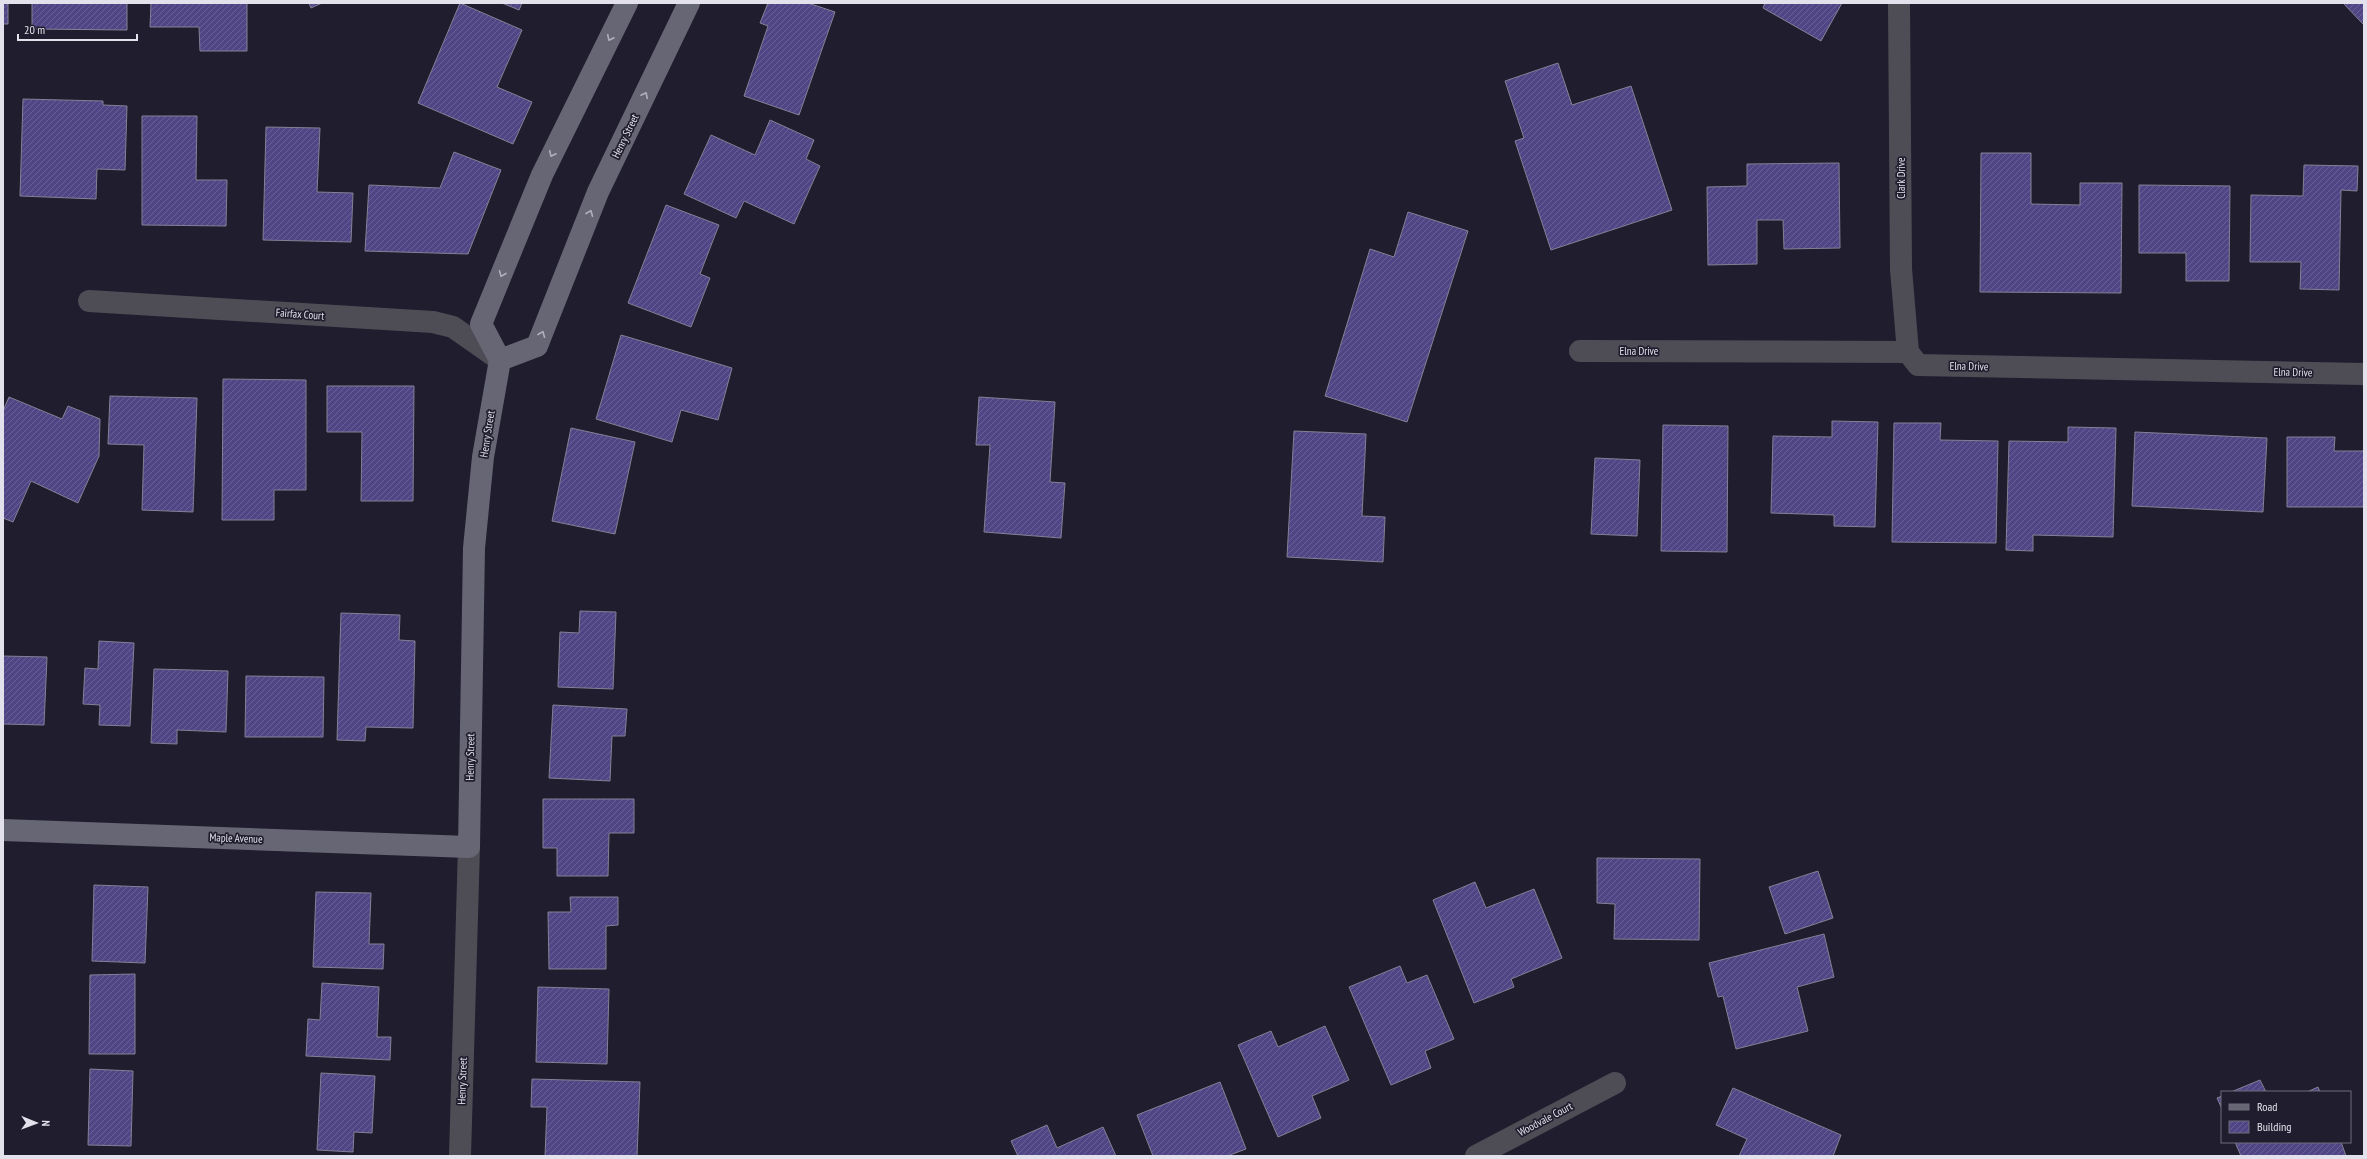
<svg xmlns="http://www.w3.org/2000/svg" width="2367" height="1159" font-family="'PT Sans Narrow',sans-serif">
<style>
.building{fill:url(#building-hatch);stroke:#828195}
.lines{fill:none;stroke-linecap:round;stroke-linejoin:round}
.street{stroke:#4e4d56;stroke-width:22}
.secondary{stroke:#676674;stroke-width:22}
.oneway{stroke:#b1b0bc}
.labels{text-anchor:middle;dominant-baseline:central;stroke-width:3.5;stroke-linejoin:round;paint-order:stroke}
.street-label{font-size:11px;fill:#e2e1ec;stroke:#201e2e}
</style>
<defs>
<pattern id="building-hatch" width="6" height="6" patternUnits="userSpaceOnUse"><rect width="6" height="6" fill="#514685"/><path d="M-1 1l2-2M0 6l6-6M5 7l2-2" fill="none" stroke="#6a6096"/></pattern>
</defs>
<rect width="100%" height="100%" fill="#201e2e"/>
<path class="building" d="M3,3H8V24H3Z
M32,3H127V30L32,29Z
M151,3H247V51H200L199,27H150Z
M309,3H322L311,8Z
M460,3L522,30L497,87L532,102L513,144L418,103Z
M502,3H522L519,10Z
M768,3H808L835,12L799,115L744,96L768,26L760,23Z
M1765,3H1842L1821,41L1763,8Z
M2343,3H2364V25Z
M1558,63L1572,105L1631,86L1672,210L1551,250L1515,141L1524,138L1505,81Z
M23,99L103,101V105L127,106L125,170L97,169L96,199L20,196Z
M142,116H197L196,180H227L226,226L142,225Z
M770,120L814,140L806,159L820,166L794,224L744,201L736,218L684,194L711,135L755,155Z
M266,127L320,128L317,192L353,193L351,242L263,240Z
M454,152L501,170L468,254L365,251L369,185L440,188Z
M1981,153H2031V204L2080,205V183H2122L2121,293L1980,292Z
M1839,163L1840,248L1784,249L1783,220H1757V264L1708,265L1707,187L1747,186V164Z
M2304,165L2358,166L2357,191L2341,190L2339,290L2300,289L2301,262H2250L2251,195L2303,196Z
M2139,185L2230,186L2229,281H2186V253H2139Z
M666,205L719,225L700,274L710,278L691,327L628,303Z
M1408,212L1468,231L1407,422L1325,396L1370,249L1394,257Z
M621,335L732,368L718,420L681,410L672,442L596,419Z
M223,379L306,380V490H274V520H222Z
M327,386H414L413,501H361L362,432H327Z
M110,396L197,398L193,512L142,510L144,445L108,444Z
M9,397L62,419L68,406L100,419L99,456L78,503L31,481L13,522L3,518V411Z
M979,397L1055,402L1050,482L1065,483L1061,538L984,532L990,445H976Z
M1832,421L1878,422L1875,527L1834,526V515L1771,513L1773,436L1832,437Z
M1894,423H1941L1940,440L1998,441L1996,543L1892,542Z
M1663,425L1728,426L1727,552L1661,551Z
M2068,427L2116,428L2113,537L2033,535V551L2006,550L2009,441L2068,442Z
M571,428L635,442L615,534L552,521Z
M1294,431L1366,434L1362,516L1385,517L1383,562L1287,557Z
M2135,432L2267,438L2263,512L2132,506Z
M2287,437H2335L2334,451H2364V507H2287Z
M1595,458L1640,460L1637,536L1591,534Z
M580,611L616,612L613,689L558,687L560,632L579,633Z
M341,613L400,615L399,640L415,641L413,728L366,727L365,741L337,740Z
M99,641L134,643L130,726L99,725L100,705L83,704L85,668L98,669Z
M3,656L47,657L44,725L3,724Z
M154,669L228,671L226,732L177,730V744L151,743Z
M246,676L324,677L323,737H245Z
M553,705L627,709L625,736H612L610,781L549,778Z
M543,799H634V833H609L608,876H557V848H543Z
M1597,858L1700,859L1699,940L1614,939L1615,904L1597,903Z
M1818,871L1833,918L1785,934L1769,887Z
M1475,882L1486,908L1534,889L1562,958L1511,979L1514,987L1474,1003L1433,900Z
M94,885L148,887L145,963L92,961Z
M316,892L371,893L369,944H384L383,969L313,967Z
M570,897H618V925L606,926V969H549L548,912H571Z
M1824,934L1834,977L1797,987L1808,1031L1736,1049L1723,996L1718,997L1709,963Z
M1400,966L1407,983L1427,975L1454,1039L1425,1051L1431,1068L1391,1085L1349,987Z
M135,974V1054H89L90,975Z
M322,983L379,987L377,1037H391L390,1060L306,1056L308,1019L320,1020Z
M538,987L609,989L607,1064L536,1062Z
M1325,1026L1349,1080L1312,1096L1321,1118L1278,1137L1238,1045L1271,1031L1278,1047Z
M90,1069L133,1071L131,1146L88,1145Z
M321,1073L375,1076L372,1133L354,1132L353,1152L317,1150Z
M532,1079L640,1082L637,1156H545L547,1107H531Z
M2260,1080L2266,1092H2231Z
M1220,1082L1246,1149L1227,1156H1153L1137,1115Z
M2318,1087L2320,1092H2307Z
M1733,1088L1841,1135L1833,1156H1739L1747,1139L1716,1125Z
M2222,1096V1109L2217,1098Z
M1047,1125L1057,1148L1103,1127L1116,1156H1018L1011,1141Z
M2235,1142H2341L2346,1156H2241Z"/>
<g class="lines">
<path class="street" d="M1899,3L1901,269L1908,352
M89,301L433,322L453,327L500,360
M1580,351L1908,352L1918,365L2364,374
M460,1156L469,847
M1476,1156L1615,1083"/>
<path class="secondary" d="M500,360L537,346L598,192L689,3
M3,830L469,847L474,548L483,457L500,360L481,324L542,175L627,3"/>
</g>
<defs><path id="oneway-chevron" d="M-2-3.5L2.5 0L-2 3.5" fill="none" stroke-width="1.6" stroke-linecap="round" stroke-linejoin="round"/></defs>
<g class="oneway">
<use href="#oneway-chevron" transform="translate(610 38) rotate(116)"/>
<use href="#oneway-chevron" transform="translate(645 95) rotate(-64)"/>
<use href="#oneway-chevron" transform="translate(552 154) rotate(116)"/>
<use href="#oneway-chevron" transform="translate(590 213) rotate(-68)"/>
<use href="#oneway-chevron" transform="translate(502 274) rotate(112)"/>
<use href="#oneway-chevron" transform="translate(542 334) rotate(-68)"/>
</g>
<g class="labels">
<g class="street-label">
<text transform="translate(625 136) rotate(-64)">Henry Street</text>
<text transform="translate(1901 178) rotate(-90)">Clark Drive</text>
<text transform="translate(300 314) rotate(4)">Fairfax Court</text>
<text x="1639" y="351">Elna Drive</text>
<text transform="translate(1969 366) rotate(1)">Elna Drive</text>
<text transform="translate(2293 372) rotate(1)">Elna Drive</text>
<text transform="translate(487 434) rotate(-81)">Henry Street</text>
<text transform="translate(470 757) rotate(-89)">Henry Street</text>
<text transform="translate(236 838) rotate(2)">Maple Avenue</text>
<text transform="translate(462 1081) rotate(-88)">Henry Street</text>
<text transform="translate(1545 1119) rotate(-28)">Woodvale Court</text>
</g>
</g>
<rect width="2367" height="1159" fill="none" stroke="#e2e1ec" stroke-width="8"/>
<rect x="2221" y="1091" width="130" height="52" fill="#201e2e" stroke="#6e6c7a"/>
<rect x="2229" y="1104" width="20" height="6" fill="#676674" stroke="#6e6c7a"/>
<text x="2257" y="1111" font-size="12" fill="#e2e1ec">Road</text>
<rect x="2229" y="1121" width="20" height="12" fill="url(#building-hatch)" stroke="#6e6c7a"/>
<text x="2257" y="1131" font-size="12" fill="#e2e1ec">Building</text>
<g transform="translate(36 1123) rotate(91)" stroke="#201e2e" stroke-width="3" paint-order="stroke">
<path d="M0-3L7 15L0 10L-7 15Z" fill="#e2e1ec"/>
<text y="-6" font-size="11" font-weight="bold" text-anchor="middle" fill="#e2e1ec">N</text>
</g>
<path d="M18 34v6h119v-6" fill="none" stroke="#e2e1ec" stroke-width="2"/>
<text x="24" y="34" font-size="12" fill="#e2e1ec" stroke="#201e2e" stroke-width="3" paint-order="stroke">20 m</text>
</svg>
